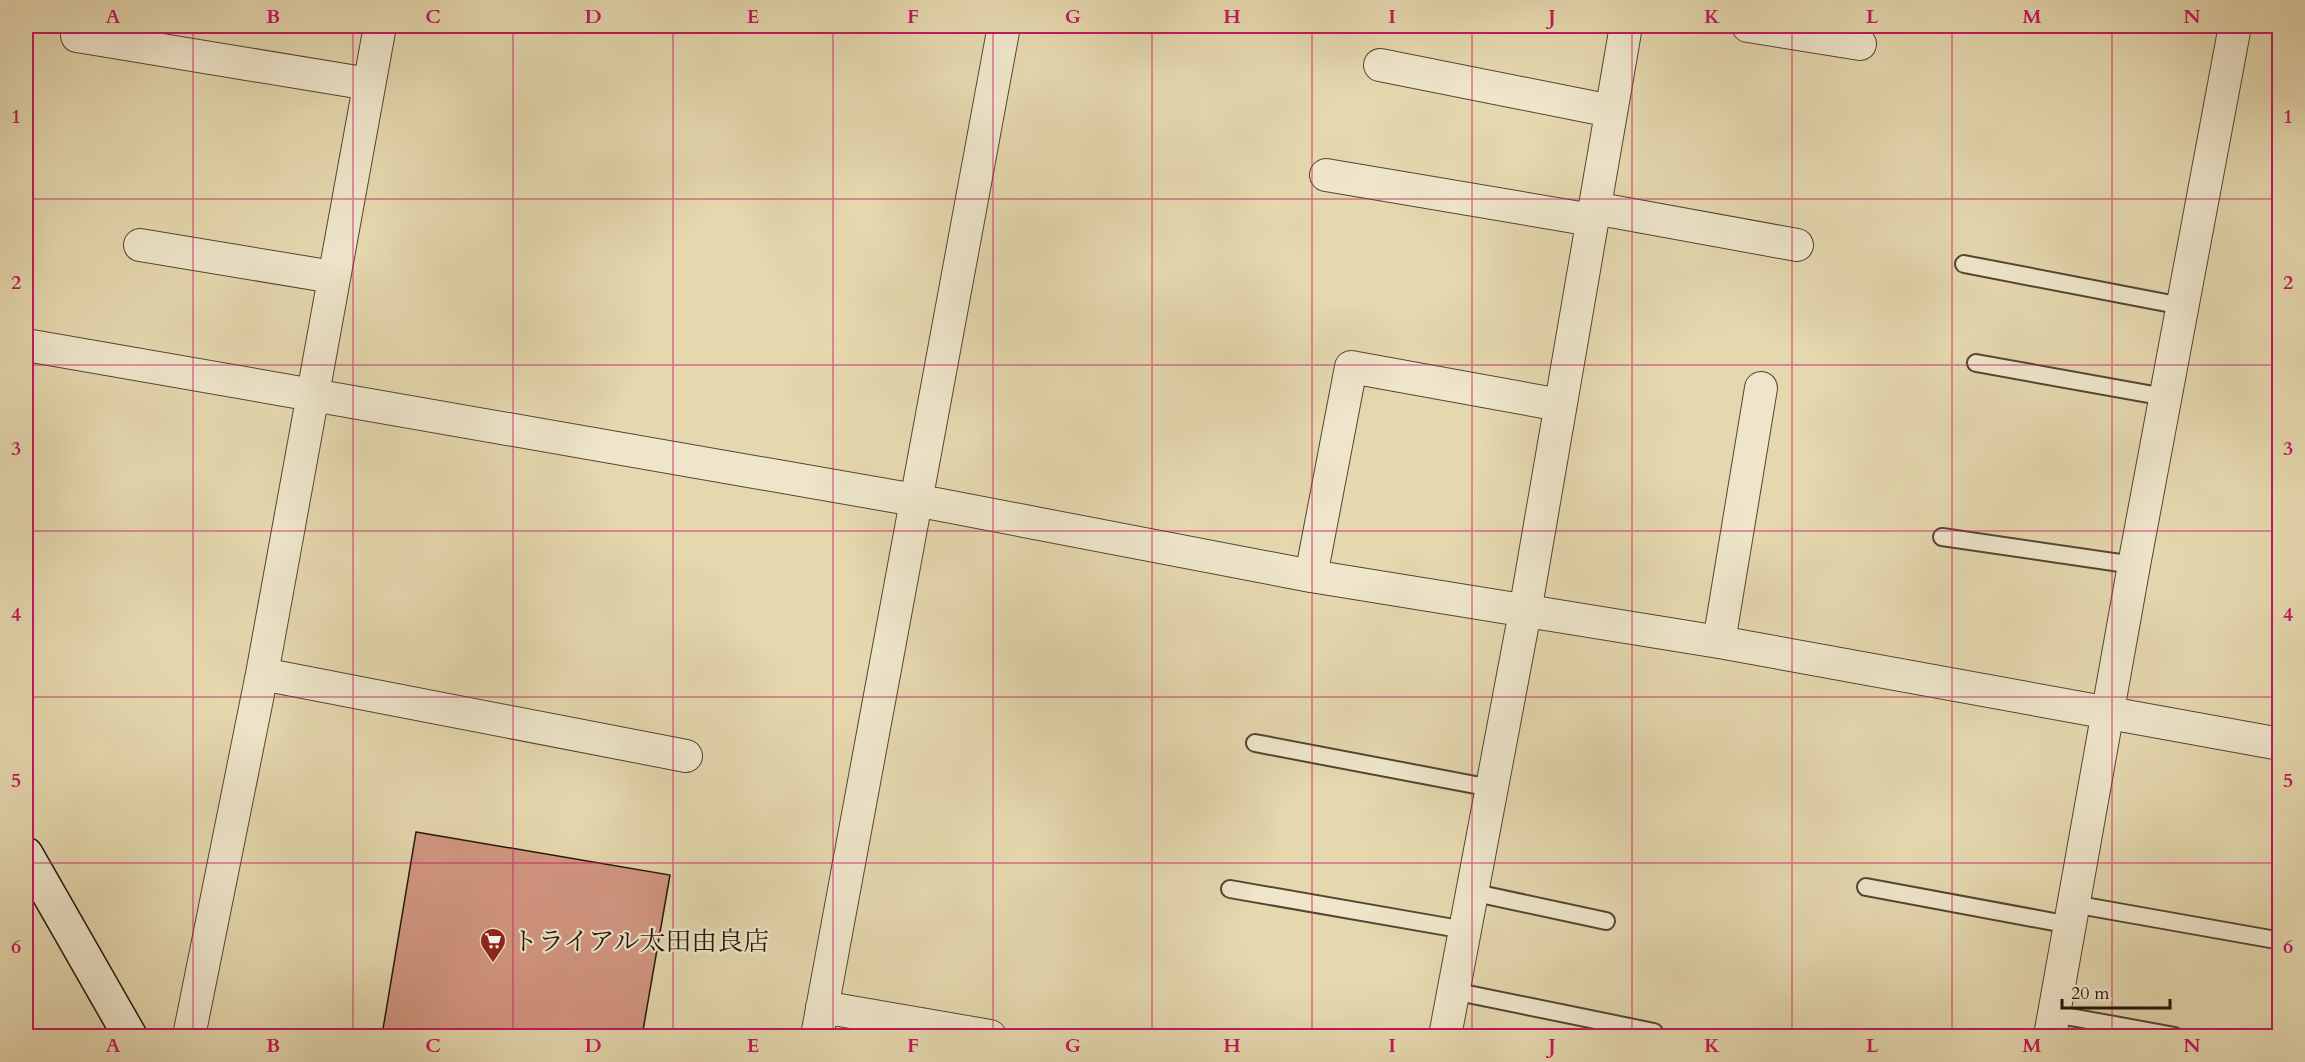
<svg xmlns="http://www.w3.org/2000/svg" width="2305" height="1062" font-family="Cardo,'Noto Serif JP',serif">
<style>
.building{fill:#d39681;stroke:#231509;stroke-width:1.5}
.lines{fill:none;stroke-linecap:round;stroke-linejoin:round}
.service-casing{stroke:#544632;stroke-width:20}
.minor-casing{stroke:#544632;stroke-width:34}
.secondary-casing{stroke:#231509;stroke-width:36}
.service{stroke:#eee5ca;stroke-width:16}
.minor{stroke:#eee5ca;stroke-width:32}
.secondary{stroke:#eee5ca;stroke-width:33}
.grid{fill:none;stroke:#c2185b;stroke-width:1.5;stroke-opacity:0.55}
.labels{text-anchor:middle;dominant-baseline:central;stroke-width:4.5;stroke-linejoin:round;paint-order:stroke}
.poi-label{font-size:26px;fill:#231509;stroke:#eee5ca;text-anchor:start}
.neatline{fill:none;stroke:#c2185b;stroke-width:2}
.grid-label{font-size:20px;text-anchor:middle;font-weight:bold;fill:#c2185b}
</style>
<rect width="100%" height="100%" fill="#e5d7ae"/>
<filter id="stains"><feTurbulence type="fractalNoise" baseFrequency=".00333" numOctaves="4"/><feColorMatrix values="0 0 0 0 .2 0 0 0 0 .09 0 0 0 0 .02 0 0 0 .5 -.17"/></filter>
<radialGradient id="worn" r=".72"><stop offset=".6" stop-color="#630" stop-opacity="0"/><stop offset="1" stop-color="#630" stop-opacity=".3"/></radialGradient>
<path class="building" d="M416,832L670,875L642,1036H427L383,1029Z"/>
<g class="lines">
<defs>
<path id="service" d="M1964,264L2182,306
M1976,363L2165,397
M1942,537L2134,565
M1255,743L1491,788
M1866,887L2070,925
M1230,889L1465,930
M1471,892L1606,921
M2073,904L2276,940
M1453,991L1654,1032
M2054,1014L2175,1036"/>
<path id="minor" d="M1748,26L1860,44
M77,36L369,84
M1380,65L1611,111
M1326,175L1592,220
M1594,208L1797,245
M140,245L333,277
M26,345L915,500L1311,576L1719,642L2280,744
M1311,576L1351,367L1560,405
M1719,642L1761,388
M262,674L686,756
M822,1007L990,1036
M189,1036L262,674L380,26
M817,1036L1004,26
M1445,1036L1525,612L1626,26
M2050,1036L2134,565L2235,26"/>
<path id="secondary" d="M26,854L130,1036"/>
</defs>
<use href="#service" class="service-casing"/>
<use href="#minor" class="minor-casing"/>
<use href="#secondary" class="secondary-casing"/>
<use href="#service" class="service"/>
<use href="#minor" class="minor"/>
<use href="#secondary" class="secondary"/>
</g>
<path class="grid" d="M193,26V1036M353,26V1036M513,26V1036M673,26V1036M833,26V1036M993,26V1036M1152,26V1036M1312,26V1036M1472,26V1036M1632,26V1036M1792,26V1036M1952,26V1036M2112,26V1036M26,199H2280M26,365H2280M26,531H2280M26,697H2280M26,863H2280"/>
<defs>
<symbol id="supermarket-pin" viewBox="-11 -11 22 30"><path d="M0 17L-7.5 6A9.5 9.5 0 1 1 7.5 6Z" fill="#8f2418" stroke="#eee5ca"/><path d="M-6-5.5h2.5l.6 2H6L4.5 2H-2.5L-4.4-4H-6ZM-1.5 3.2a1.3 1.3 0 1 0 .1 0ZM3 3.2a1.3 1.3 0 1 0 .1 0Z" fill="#fff"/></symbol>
</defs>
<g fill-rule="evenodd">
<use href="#supermarket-pin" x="478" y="926" width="30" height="40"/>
</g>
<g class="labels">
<g class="poi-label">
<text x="512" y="941">トライアル太田由良店</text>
</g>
</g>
<rect width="2305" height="1062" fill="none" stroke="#e5d7ae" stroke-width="66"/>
<path d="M2062 999v9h108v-9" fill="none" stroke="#231509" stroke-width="3"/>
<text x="2071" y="999" font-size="18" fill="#231509" stroke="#eee5ca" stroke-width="4.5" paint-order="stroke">20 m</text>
<rect x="33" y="33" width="2239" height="996" class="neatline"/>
<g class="grid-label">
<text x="113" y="23">A</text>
<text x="273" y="23">B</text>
<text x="433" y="23">C</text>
<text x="593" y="23">D</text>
<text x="753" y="23">E</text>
<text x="913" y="23">F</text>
<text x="1073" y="23">G</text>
<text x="1232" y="23">H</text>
<text x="1392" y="23">I</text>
<text x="1552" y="23">J</text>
<text x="1712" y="23">K</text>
<text x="1872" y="23">L</text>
<text x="2032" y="23">M</text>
<text x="2192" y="23">N</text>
<text x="16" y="123">1</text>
<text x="2288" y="123">1</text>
<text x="16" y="289">2</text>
<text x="2288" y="289">2</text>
<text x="16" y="455">3</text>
<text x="2288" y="455">3</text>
<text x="16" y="621">4</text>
<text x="2288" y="621">4</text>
<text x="16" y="787">5</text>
<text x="2288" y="787">5</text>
<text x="16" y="953">6</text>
<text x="2288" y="953">6</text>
<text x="113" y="1052">A</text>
<text x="273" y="1052">B</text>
<text x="433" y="1052">C</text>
<text x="593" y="1052">D</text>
<text x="753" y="1052">E</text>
<text x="913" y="1052">F</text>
<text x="1073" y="1052">G</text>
<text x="1232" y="1052">H</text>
<text x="1392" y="1052">I</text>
<text x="1552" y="1052">J</text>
<text x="1712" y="1052">K</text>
<text x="1872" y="1052">L</text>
<text x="2032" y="1052">M</text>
<text x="2192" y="1052">N</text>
</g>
<rect width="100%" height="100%" filter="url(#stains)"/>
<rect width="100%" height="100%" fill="url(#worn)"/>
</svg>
